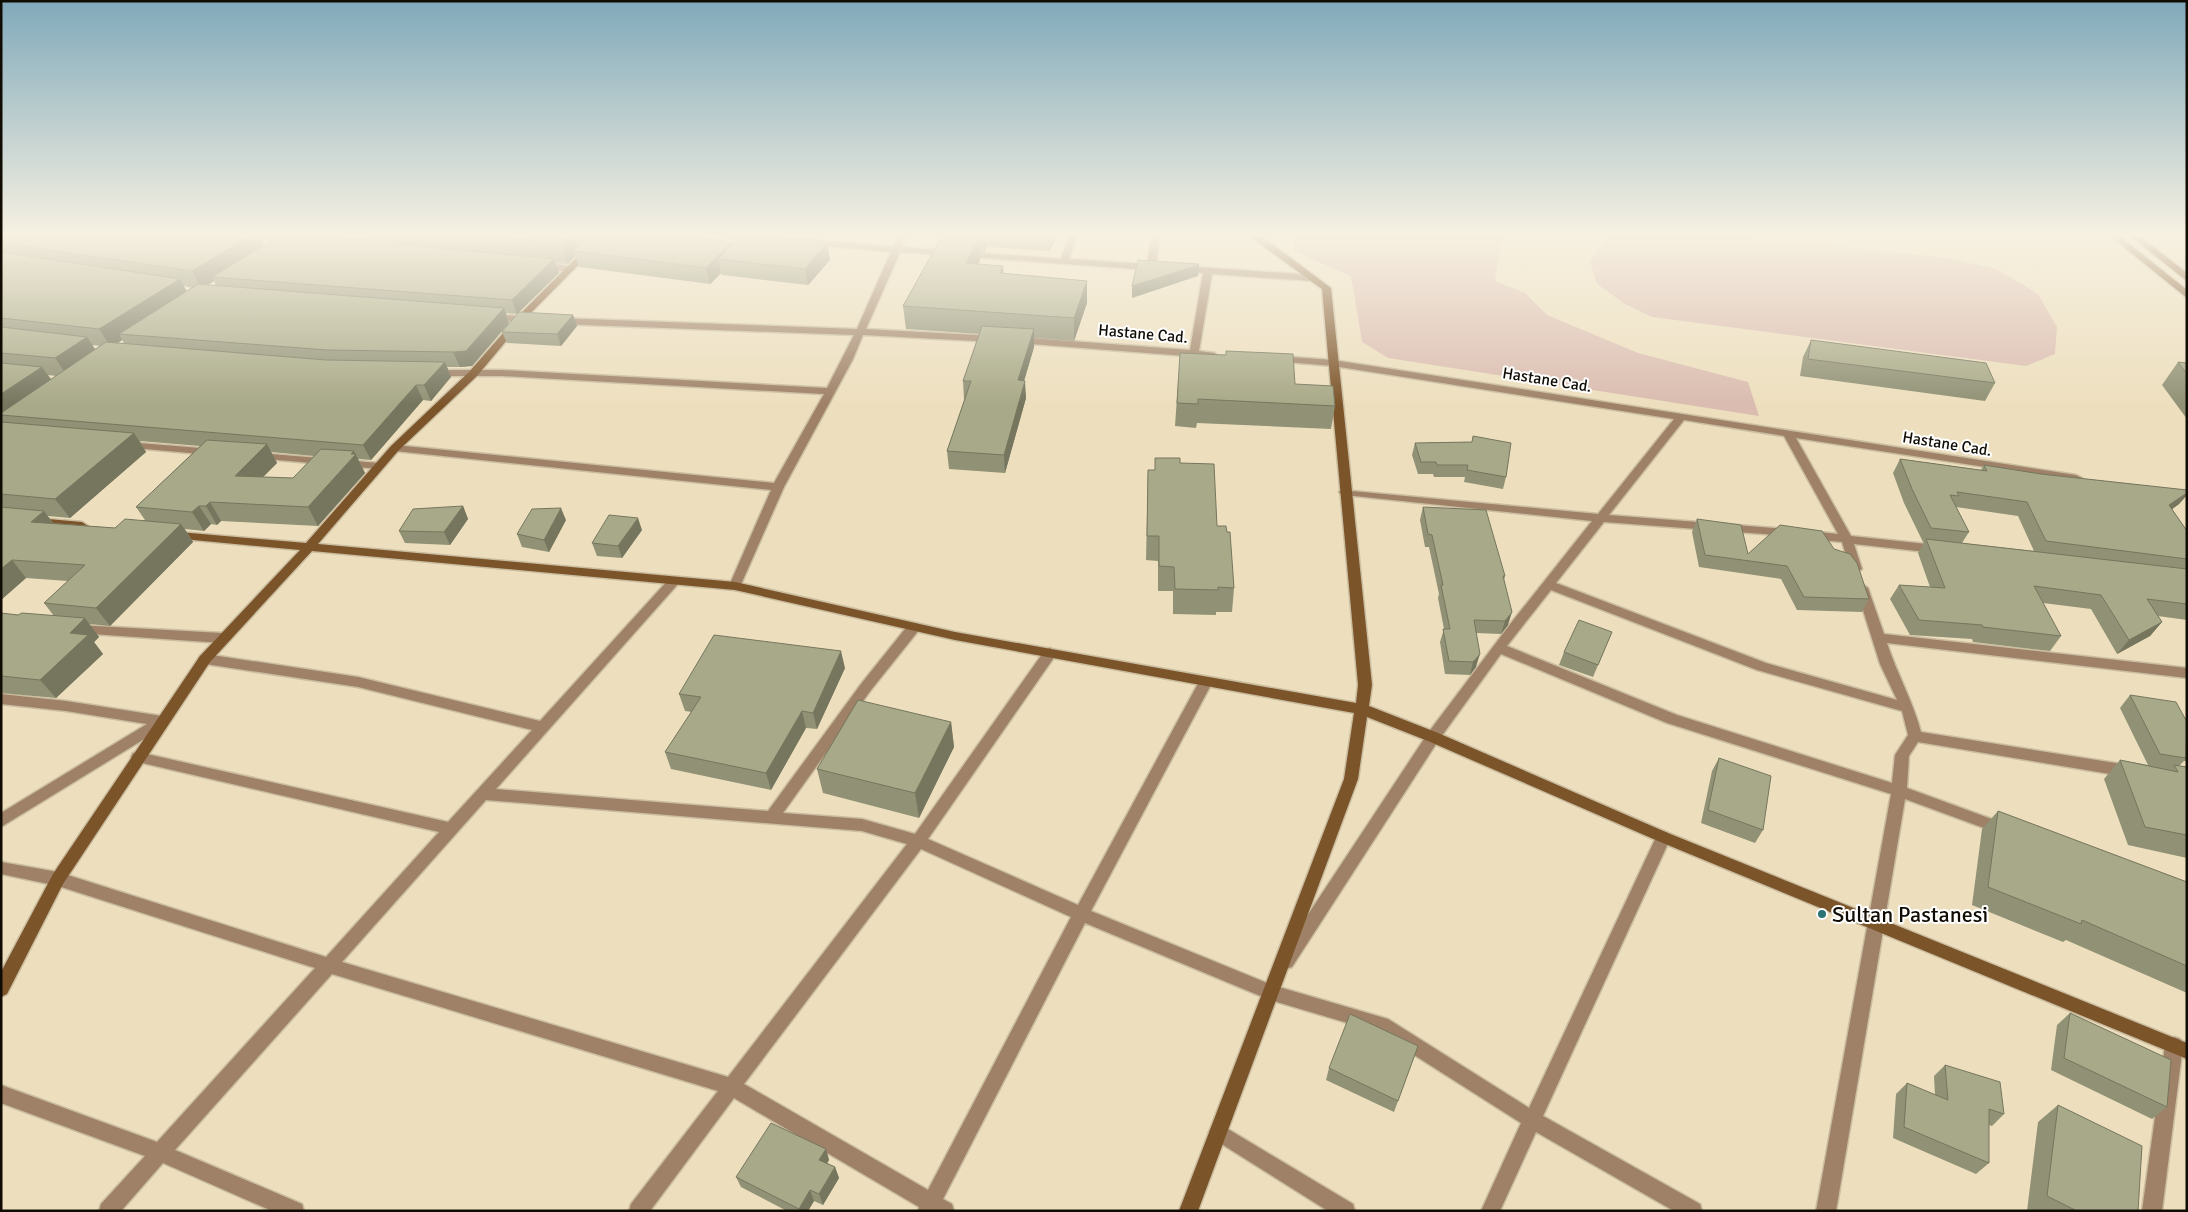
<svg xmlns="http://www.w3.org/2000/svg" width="2188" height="1212" font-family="Signika,sans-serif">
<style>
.green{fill:#dabcb0}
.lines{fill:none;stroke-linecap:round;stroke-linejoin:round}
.street-casing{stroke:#cabda0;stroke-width:3}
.secondary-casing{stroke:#cabda0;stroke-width:3}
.street{fill:#9e8167;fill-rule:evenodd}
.secondary{fill:#7c542a;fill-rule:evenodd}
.wall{fill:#909175;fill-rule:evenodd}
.shaded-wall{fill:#76765f}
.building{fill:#a8a988;stroke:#76765f}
.poi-dot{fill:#2a7476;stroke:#fff;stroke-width:2}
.labels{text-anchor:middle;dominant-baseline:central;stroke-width:4;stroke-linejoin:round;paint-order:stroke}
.far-street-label{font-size:16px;fill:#110c03;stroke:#fff}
.near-poi-label{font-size:22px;fill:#110c03;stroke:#fff;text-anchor:start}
</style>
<rect width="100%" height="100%" fill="#eddfbe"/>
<path class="green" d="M1293,235H1506L1498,259L1495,281L1525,293L1547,315L1638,353L1748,382L1759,416L1388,358L1362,342L1351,276L1294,251Z
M1610,235H1728L1947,258L1996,269L2038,294L2057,327L2055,354L2026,366L1652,317L1625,304L1597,284L1590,261L1607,236Z"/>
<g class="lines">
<defs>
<path id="street" d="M244,235C257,235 287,232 297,240L293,243L248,238Z
M720,235H758L759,237L755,240L724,238Z
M899,235H907L902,247L1061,259L1069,235H1077L1069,259L1147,264L1152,235H1160L1156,265L1158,267L1151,270L900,252L866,329L995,336L1000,339L995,342L863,335L853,359L784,487L739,589L735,590L729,586L771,490L395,451L390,448L395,445L774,483L824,394L502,376H435L430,373L435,370H502L827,388L854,335L558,324L553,321L558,318L857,329L891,252L792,243L788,240L792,237L894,247Z
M542,263L571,266L575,269L571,272L539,268V264Z
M1181,266L1313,275L1317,278L1313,281L1212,274L1199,351L1215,353V357L1212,358L1018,343L1013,340L1018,337L1190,350L1203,273L1178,271L1177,269Z
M491,314L531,317L536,320L531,323L488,319V315Z
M1277,356L1333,360L2076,475L2082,478L2076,481L1796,438L1851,536L1936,545L1942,549L1936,553L1854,544L1862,569L1856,573L1850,569L1842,542L1809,539L1803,535L1809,531L1838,534L1784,436L1684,420L1609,515L1787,529L1791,530L1793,533L1791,536L1604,522L1556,583L1766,663L1897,700L1880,664L1856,588L1858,585L1862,584L1868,588L1884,634L2187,668V678L1887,643C1897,674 1913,701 1921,732L2128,765L2133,767L2135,771L2133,775L2128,777L1918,742L1909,756L1907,788L2008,825L2010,829L2008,833L2003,835L1905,799L1836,1211H1816L1891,794L1667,723L1501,654L1438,741L1292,967L1286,969L1280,967L1278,962L1280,957L1428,733L1511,623L1592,521L1345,495L1341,494L1339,492L1341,490L1598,514L1674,419L1333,366L1274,361V357ZM1551,590L1757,670L1902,711L1908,735L1895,755L1892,783L1677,715L1507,646Z
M127,442L212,449L217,452L212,455L123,447L122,445L123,443Z
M259,453L379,463L384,466L379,469L255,458L254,456Z
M674,577L678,578L680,581L678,584L496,789L768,811L861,684L909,624L914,623L920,627L919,630L871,690L783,813L862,819L915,834L1045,650L1050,648L1057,653L1055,656L928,839L1078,905L1201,678H1211L1213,681L1091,911L1272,985L1388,1019L1529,1108L1658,833L1663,831L1668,833L1671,837L1543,1116L1700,1204L1702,1211H1674L1536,1132L1500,1211H1481L1521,1123L1378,1032L1270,1000L1085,923L943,1199L952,1204L954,1211H918L919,1207L734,1098L650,1211H629L631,1204L718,1091L332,974L175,1150L302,1204L304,1211H272L163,1163L121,1211H99L101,1204L145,1156L1,1103V1085L157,1142L315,968L58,886L1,874V862L58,872L326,957L439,832L138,762L133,761L131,757L133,753L138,752L448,822L532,730L358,687L205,664L200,662L198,659L200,656L205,654L358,677L540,721L670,578ZM486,800L862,831L907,844L728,1077L342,962ZM921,849L1071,917L928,1190L744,1084Z
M77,625L222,633L228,638L222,643L77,633L71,629Z
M1,694L66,701L162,716L167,717L169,721L167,725L1,827V813L147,724L66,711L1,704Z
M2174,1037L2180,1039L2183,1045L2162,1211H2142L2165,1045L2168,1039Z
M1218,1123L1353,1204L1355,1211H1328L1212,1138L1209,1132L1212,1126Z"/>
<path id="secondary" d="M599,235H608L523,321L477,376L399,450L318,544L735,582L955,632L1356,703L1358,685L1322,289L1252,238V235H1260L1331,288L1372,685L1369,706L1438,733L1668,833L2187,1043V1059L1658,841L1428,741L1367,717L1358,779L1198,1211H1179L1344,779L1354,713L955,640L735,590L312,551L210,662L63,884L7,994L1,997V972L53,874L200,656L300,550L172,538L166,534L168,531L306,543L391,446L469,372L517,317Z
M2109,235H2118L2187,290V298Z
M2129,235H2138L2187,273V281Z
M37,518L82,522L88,526L82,530L33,525L31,522Z"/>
</defs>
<use href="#street" class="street-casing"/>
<use href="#secondary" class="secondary-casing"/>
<use href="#street" class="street"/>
<use href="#secondary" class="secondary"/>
</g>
<path class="wall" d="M1,235H259L264,245L309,235H681L732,242V243L830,260L808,285L722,275L721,273L710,284L579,267L575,256L568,264L555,263L559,273L519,312L573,315L577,326L561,346L507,343L502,332L517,314L506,313L509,323L472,366L460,367H447L451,377L431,401L423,400L371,460L358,459L365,473L318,526L221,521L217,525L211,524L204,531L185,529L193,542L110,626L89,624L99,637L94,642L103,654L56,698L1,693V613L18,615L54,616L44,603L68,581L26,578L1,600L3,507L1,505ZM214,281L216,286L208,285ZM184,286L192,288L186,291ZM122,340L124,343H118ZM92,345L100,346L95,349ZM48,375L56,376L51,379ZM140,441L200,446L136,507L145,520L115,528L53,523L48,516L70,518L146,452ZM271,452L314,456L293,478L263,477L277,463Z
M944,235H979L976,239H978L980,235H1059L1049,251L987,247L984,253L980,252V260L978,264L1003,266V273L1087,281V303L1074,341L1034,338V347L1024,381L1026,398L1005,473L949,469L947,451L965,399H964L963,381L980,334L906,329L903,306L945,237Z
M1811,340L1995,383L1985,401L1800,376L1803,357Z
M1180,353L1295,384L1335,406L1331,429L1197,423L1196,428L1175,426Z
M2178,362L2187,363V419L2162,385Z
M1473,436L1506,477L1503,489L1464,482L1465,477H1434L1433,474H1418L1412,455L1415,443L1472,442Z
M1900,459L1981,470L1984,465L2041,474L2187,490V495L2179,504L2172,509L2187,531V620L2158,616L2162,622L2150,636L2117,654L2091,609L2043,603L2061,636L2050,651L1973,642L1972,639L1910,635L1890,599L1899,585L1930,587L1918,553L1924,542H1923L1904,503L1893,473ZM1956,507L2018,516L2034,551L1962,543L1969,532Z
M1180,463L1217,526L1227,532L1234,588L1232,612H1216V615L1173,614V591H1158V561L1146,560L1148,470H1155Z
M463,506L468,519L450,545L405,543L399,531Z
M1423,507L1505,576L1504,580L1508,625L1501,634L1476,633V667L1470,675L1445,674L1440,642L1444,629L1438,598L1439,594L1429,547H1425L1420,520Z
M1697,519L1748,554L1834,549L1869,599L1862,612L1797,610L1781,579L1699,567L1692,532Z
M566,520L549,552L522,547L517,534Z
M642,530L622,558L597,556L592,543Z
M1612,632L1593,677L1559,665L1564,652Z
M845,668L817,729L806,728L771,790L671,769L665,752L692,712L685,711L679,694Z
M2130,695L2187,722V761H2184L2179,766L2187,767V858L2128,845L2104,779L2120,760L2148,765L2120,708Z
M951,722L954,747L919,818L823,793L817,769Z
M1719,758L1763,830L1755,843L1701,823L1712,771Z
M1998,811L2187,882V993L2066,940L2063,942L1972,905L1982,829Z
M2070,1013L2167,1107L2152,1119L2051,1070L2057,1025Z
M1418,1046L1394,1112L1326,1080L1329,1068Z
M1945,1065L2004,1114L1992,1126L1989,1125V1163L1976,1174L1893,1138L1896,1094L1907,1083L1935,1095L1934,1076Z
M2058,1105L2138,1211H2027L2038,1122Z
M826,1149L829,1160L827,1163L835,1167L839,1178L823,1205L814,1201L808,1211H787L741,1187L736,1177Z"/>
<path class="shaded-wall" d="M251,235H259L266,249L212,277L214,281L202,289L192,271Z
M570,235H592L574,251L575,256L568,264L561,243Z
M967,235H979L967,251L966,236Z
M984,235H986L987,247L984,253L983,238Z
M1049,235H1059L1049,251Z
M979,239L980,260L968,285L966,263Z
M732,242L736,258L718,259L721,273L710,284L706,268Z
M827,243L830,260L808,285L805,269Z
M554,259L559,273L517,314L512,300Z
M1199,265L1198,276L1132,298V286Z
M1003,266L1004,288L1000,273Z
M180,279L190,297L119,334L122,340L111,347L99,329Z
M1087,281V303L1074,341V318Z
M504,308L509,323L472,366L460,367L453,352Z
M573,315L577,326L561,346L557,334Z
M1034,329V347L1019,398L1018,380Z
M87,337L99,355L68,377L55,358Z
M445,362L451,377L431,401L424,385Z
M42,367L55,385L1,415V394Z
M1025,381L1026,398L1005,473L1004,455Z
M416,385L423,400L371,460L363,445Z
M134,433L146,452L70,518L55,499Z
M267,444L277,463L246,494L235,476Z
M354,451L365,473L318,526L308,507Z
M2187,493V495L2179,504L2159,519L2169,505Z
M210,502L221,521L217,525L206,506Z
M199,506L211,524L204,531L192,512Z
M463,506L468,519L450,545L444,532Z
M561,508L566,520L549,552L544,540Z
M44,511L57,529L31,522Z
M638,518L642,530L622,558L618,546Z
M181,524L193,542L110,626L96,608Z
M12,560L26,578L1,600V569Z
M1512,612L1508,625L1501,634L1505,621Z
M85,618L99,637L94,642L103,654L56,698L40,680L70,633Z
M2162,622L2150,636L2117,654L2129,640Z
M841,651L845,668L817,729L813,713Z
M1480,654L1476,667L1470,675L1473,662Z
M802,711L806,728L771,790L766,773Z
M951,722L954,747L919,818L915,793Z
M826,1149L829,1160L823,1170L819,1160Z
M835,1167L839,1178L823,1205L819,1194Z
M810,1190L814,1201L808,1211H800L799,1209Z"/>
<path class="building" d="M1,235H251L192,271L1,243Z
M281,235H305L554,259L512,300L212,277Z
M479,235H570L561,243Z
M589,235H681L732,242L706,268L574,251Z
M740,235H754L827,243L805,269L718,259Z
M980,235H984L983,238L978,237Z
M942,236L979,239L966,263L1003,266L1000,273L1087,281L1074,318L903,306Z
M1,252L180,279L99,329L1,318Z
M1138,260L1198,264L1199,265L1132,286Z
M198,284L504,308L466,351L453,352L327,350L119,334Z
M519,312L573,315L557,334L502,332Z
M982,326L1034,329L1018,380L1025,381L1004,455L947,451L971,381H963Z
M1,327L87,337L55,358L1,353Z
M1811,340L1986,363L1995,383L1808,359Z
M106,342L326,360L445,362L424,385H416L363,445L1,415V413Z
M1226,351L1293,354L1295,384L1333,386L1335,406L1198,399V404L1177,403L1180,353L1226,355Z
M2178,362L2187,363V374Z
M1,363L42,367L1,394Z
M1,422L134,433L55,499L1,494Z
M1473,436L1511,443L1506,477L1467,470L1468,465H1437L1436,462H1421L1415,443L1472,442Z
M207,440L267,444L235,476L293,478L321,449L354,451L351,454H356L308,507L210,502L206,506H199L192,512L136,507Z
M1155,458H1180V463L1214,464L1217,526H1226L1227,532H1230L1234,588L1218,587V590L1175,589L1174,567L1159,566V536H1147L1148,470H1155Z
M1900,459L1987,471L1984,465L2041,474L2187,490V493L2169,505L2187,531V559L2046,541L2027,502L1957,492L1959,496L1950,495L1969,532L1931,528L1912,489Z
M463,506L444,532L399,531L413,509Z
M1,507L44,511L31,522L115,528L125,519L181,524L96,608L44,603L85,565L12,560L1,569Z
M1423,507L1486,510L1505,576H1503L1512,612L1505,621L1474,620L1480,654L1473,662L1449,661L1443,629H1450L1441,585H1443L1432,535L1428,534Z
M561,508L544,540L517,534L532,509Z
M609,515L638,518L618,546L592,543Z
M1697,519L1741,525L1748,554L1780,525L1822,531L1834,549L1850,554L1857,563L1869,599L1804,597L1787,566L1705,555Z
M1926,539L2187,569V604L2147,599L2162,622L2129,640L2101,595L2034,586L2061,636L1983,627L1982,625L1919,620L1899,585L1945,588Z
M1,613L18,615L22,613L85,618L70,633L88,635L40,680L1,676Z
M1579,620L1612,632L1598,665L1564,652Z
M714,635L841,651L813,713L802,711L766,773L665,752L701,697L679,694Z
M2130,695L2176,702L2187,722L2186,758L2160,754Z
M858,700L951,722L915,793L817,769Z
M1719,758L1771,776L1763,830L1708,810Z
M2120,760L2178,772L2174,765L2187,767V835L2145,827Z
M1998,811L2187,882V966L2082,920L2081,924L1988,887Z
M2070,1013L2171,1060L2167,1107L2064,1058Z
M1350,1014L1418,1046L1398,1101L1329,1068Z
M1945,1065L2000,1082L2004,1114L1989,1109V1163L1904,1127L1907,1083L1948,1100Z
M2058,1105L2142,1146L2138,1211H2077L2047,1196Z
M771,1123L826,1149L819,1160L835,1167L819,1194L810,1190L799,1209L736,1177Z"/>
<linearGradient id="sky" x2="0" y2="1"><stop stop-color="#80a9ba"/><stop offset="0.58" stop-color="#f7f1e2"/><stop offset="1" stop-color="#f7f1e2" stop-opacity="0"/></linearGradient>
<rect width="2188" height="405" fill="url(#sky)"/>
<circle class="poi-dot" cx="1822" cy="914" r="5"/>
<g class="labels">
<g class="far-street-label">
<text transform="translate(1143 334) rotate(5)">Hastane Cad.</text>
<text transform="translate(1547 380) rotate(9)">Hastane Cad.</text>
<text transform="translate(1947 444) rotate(9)">Hastane Cad.</text>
</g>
<g class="near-poi-label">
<text x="1832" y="914">Sultan Pastanesi</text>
</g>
</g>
<rect width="2188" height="1212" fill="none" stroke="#110c03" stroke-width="5"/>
</svg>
